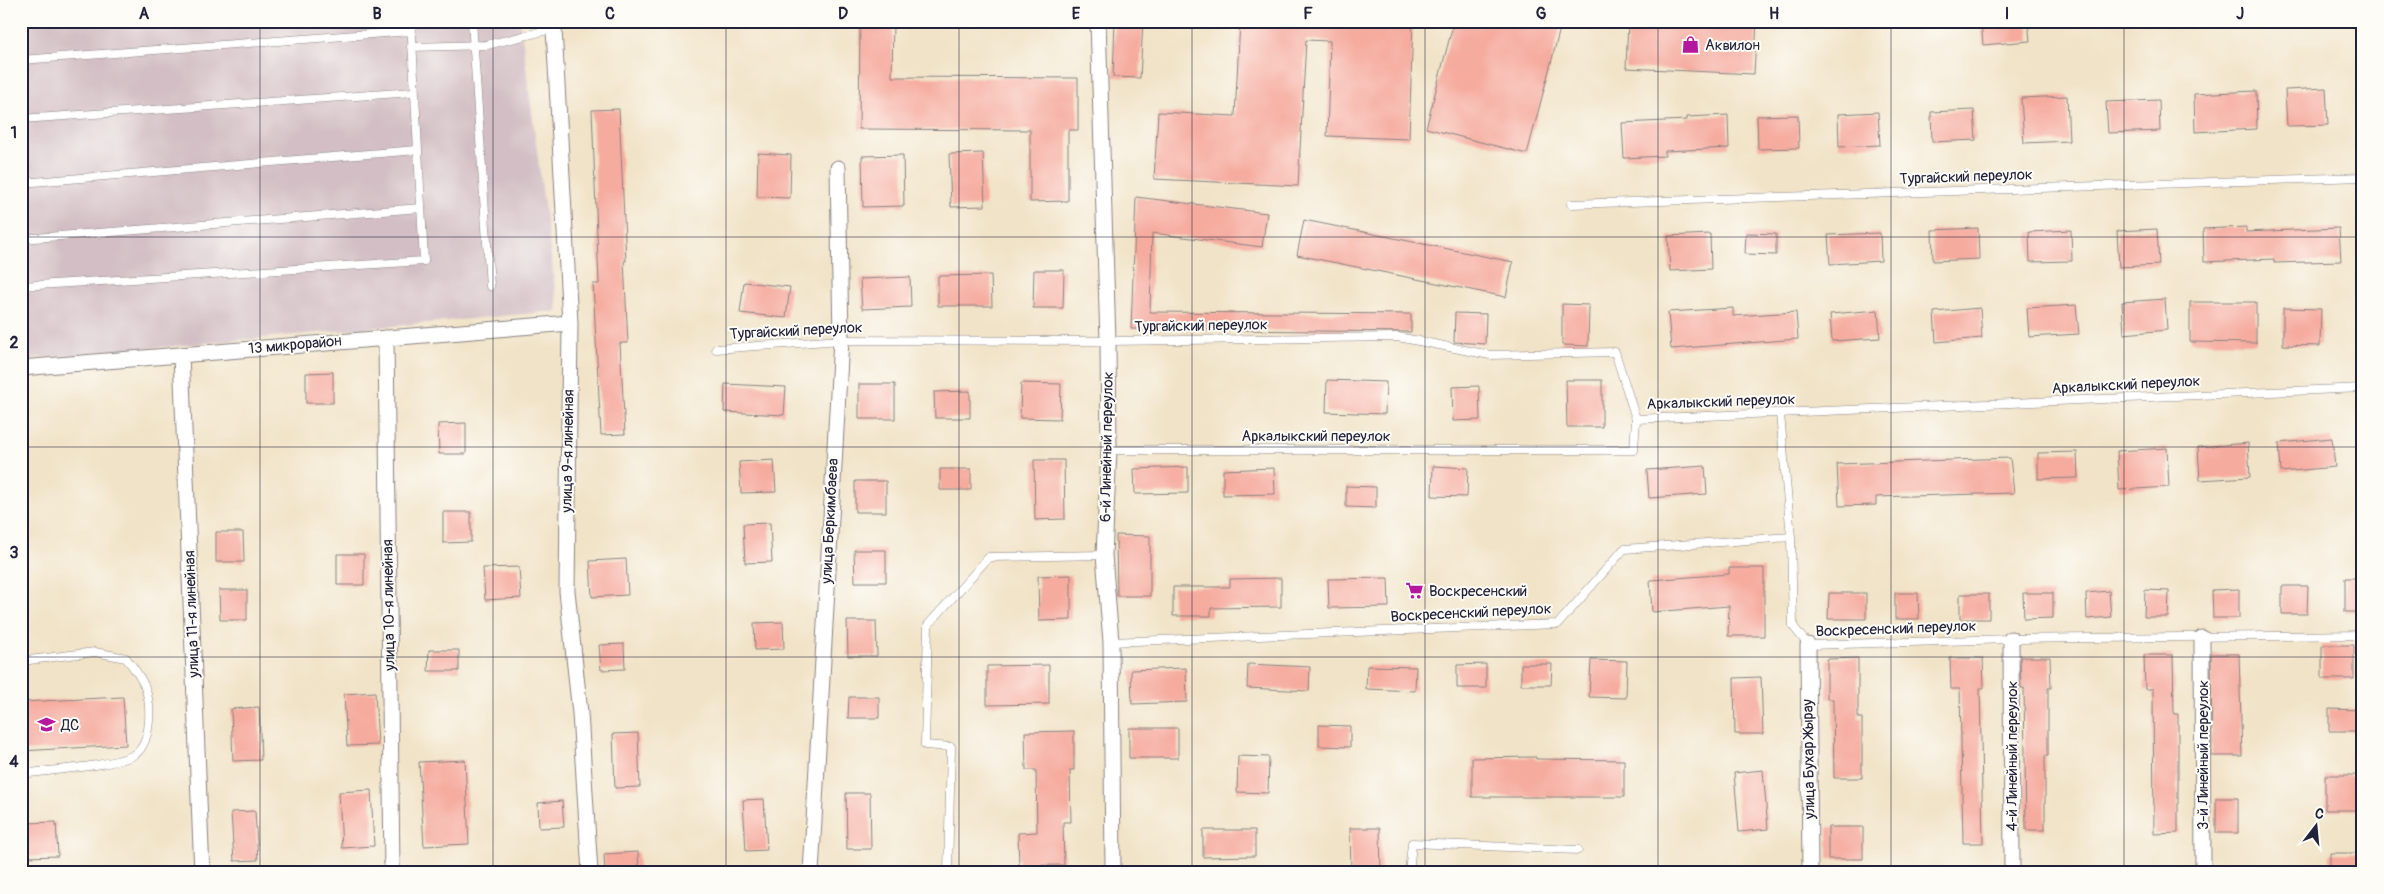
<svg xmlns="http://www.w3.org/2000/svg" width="2384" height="894" font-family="Pangolin,sans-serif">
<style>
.industrial{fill:#d2bec4}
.building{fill:#f6ab9f}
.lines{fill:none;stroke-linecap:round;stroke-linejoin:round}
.service-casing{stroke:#8a8281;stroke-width:9}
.minor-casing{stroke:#8a8281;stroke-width:17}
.service{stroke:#fff;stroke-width:8}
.minor{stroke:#fff;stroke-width:15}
.grid{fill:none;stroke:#22223b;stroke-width:1;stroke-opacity:0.55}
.labels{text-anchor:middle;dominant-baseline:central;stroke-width:4;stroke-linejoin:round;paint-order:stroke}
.poi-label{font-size:15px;fill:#22223b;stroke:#fdfcf7;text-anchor:start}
.street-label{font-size:15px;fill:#22223b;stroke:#fdfcf7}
.neatline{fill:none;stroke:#22223b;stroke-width:2}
.grid-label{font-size:16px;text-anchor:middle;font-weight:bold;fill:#22223b}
</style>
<rect width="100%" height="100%" fill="#fdfcf7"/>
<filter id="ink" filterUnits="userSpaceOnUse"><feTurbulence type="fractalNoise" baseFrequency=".02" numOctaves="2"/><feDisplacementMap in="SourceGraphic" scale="10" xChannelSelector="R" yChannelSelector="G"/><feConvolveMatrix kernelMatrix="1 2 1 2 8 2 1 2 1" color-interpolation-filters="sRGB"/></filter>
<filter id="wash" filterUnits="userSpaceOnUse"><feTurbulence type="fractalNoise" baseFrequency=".0096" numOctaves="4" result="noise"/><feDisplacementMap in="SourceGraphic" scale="20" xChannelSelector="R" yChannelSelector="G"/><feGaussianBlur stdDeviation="1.12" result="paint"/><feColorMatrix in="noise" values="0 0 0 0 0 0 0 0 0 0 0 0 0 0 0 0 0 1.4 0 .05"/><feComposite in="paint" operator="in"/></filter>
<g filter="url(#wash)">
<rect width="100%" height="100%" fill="#f1e3c7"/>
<path class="industrial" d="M21,21H520L558,311L21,360Z"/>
<g id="blocks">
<path class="building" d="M860,21H893L892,77L1078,78V130H1068V201L1030,202V130L859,129Z
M1115,21H1143L1140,78L1113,77Z
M1240,21H1413L1409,139L1327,136L1330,41L1306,40L1298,186L1154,179L1158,112L1235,116Z
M1454,21H1562L1527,154L1426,128Z
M1628,21H1757L1754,74L1626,68Z
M1981,21H2028L2030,41L1983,45Z
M2326,88L2328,125L2287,126L2285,90Z
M2256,91L2257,129L2195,132L2194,94Z
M2067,96L2069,141L2024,143L2021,98Z
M2159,100L2160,131L2108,133L2106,102Z
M619,109L626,261H624L628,343H620L625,434L601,435L593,284H599L592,110Z
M1974,110L1976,140L1932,142L1931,112Z
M1878,112L1880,145L1839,147L1838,114Z
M1728,115L1729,148L1665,151V156L1624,158L1622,123L1687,120V117Z
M1798,115L1799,148L1758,149L1757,116Z
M758,153L791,155L790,198L757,197Z
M983,153L985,206L951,207L949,154Z
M903,155L904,206L863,207L862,156Z
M1136,197L1267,213L1262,247L1152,233L1150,312L1411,314V332L1131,329Z
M1304,220L1513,262L1506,297L1297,255Z
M2246,227V232L2339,228L2341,261L2274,263V259L2204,262L2203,229Z
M1978,228L1979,259L1933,261L1932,230Z
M2157,229L2159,265L2119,267L2117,231Z
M2071,230L2072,261L2030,262L2029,232Z
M1746,233L1776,234V255L1745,254Z
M1880,233L1881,261L1830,264L1828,235Z
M1710,234L1711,269L1670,271L1668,236Z
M1034,270H1064L1063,308H1033Z
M991,275L992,306H938V276Z
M910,277L911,307L862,309L860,279Z
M744,282L790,287L786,318L740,313Z
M2165,299L2167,330L2124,334L2122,302Z
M2190,302H2256V343L2190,342Z
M1562,304L1589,305L1588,346L1562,345Z
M2076,305L2079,334L2029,337L2027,308Z
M1733,308V316L1796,312L1798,339L1671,349L1668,312Z
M1980,308L1982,338L1936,342L1934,312Z
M2283,308L2321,309L2320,346L2283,345Z
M1878,310L1880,338L1832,341L1830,314Z
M1455,313L1486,314L1485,344L1454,342Z
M333,372V403H306V373Z
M1327,380L1386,382L1385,414L1326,412Z
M1566,380H1602V427H1567Z
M1021,383L1061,384L1060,419L1020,418Z
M725,384L786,387L784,415L724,412Z
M859,384H895V419H859Z
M1479,386L1480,420L1453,421L1452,387Z
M970,391V418H935L934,392Z
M466,423V454H439L438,424Z
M2332,438L2335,467L2281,472L2279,443Z
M2248,443L2250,477L2200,480L2198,447Z
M2167,448L2169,487L2119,490L2117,451Z
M2077,452L2078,478L2038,479V453Z
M2010,458L2014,493L1876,497V505L1839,506L1837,464Z
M774,460L776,492L741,493L739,462Z
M1034,460H1064L1065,519L1035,520Z
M1433,466L1468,468L1467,497L1432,496Z
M1705,466L1707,494L1649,498L1647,470Z
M1188,467V493L1135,494L1134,469Z
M1274,468L1275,494L1223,495V470Z
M940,469H971V490H940Z
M855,481H886V512H855Z
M1346,486L1376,487V508L1346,507Z
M443,512H471V542L443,543Z
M770,523L772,562L745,563L743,524Z
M216,532H243L244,562H216Z
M1116,535L1150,536V596H1117Z
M854,550H886V582H855Z
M337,554H364V585H337Z
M626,559L628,595L592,597L590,561Z
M519,567L521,598L485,600L483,568Z
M1729,568H1764V636H1728L1729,606L1652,612L1650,580L1729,574Z
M1071,575V620L1039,621L1038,576Z
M1281,578V607L1211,608V616H1173V587H1230V579Z
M1388,578L1389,607L1329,608L1328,579Z
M2345,578H2363V612H2345Z
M2282,586H2308L2307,614H2282Z
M2239,589V618H2213L2212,590Z
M219,590H247V620H220Z
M2145,590L2169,591L2168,617H2144Z
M2109,591L2111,617L2087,619L2086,593Z
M1829,593H1866V619H1828Z
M1895,593H1918L1919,619H1895Z
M2023,593H2053V618L2024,619Z
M1960,594H1989V619H1960Z
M847,621H876L877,656H848Z
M783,622L784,649L755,650L754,623Z
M624,644L625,669L601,670L599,645Z
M2322,645H2354V679H2322Z
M429,650H459V671H428Z
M2211,654H2239L2242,756H2212Z
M2144,655H2173L2174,714H2178V833L2154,834L2153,689H2145Z
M2020,657H2050L2051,688H2048V756H2045V830H2026L2024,688H2021Z
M1858,658V718H1862V778H1834L1833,699H1827V659Z
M1950,658H1983L1984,688H1980L1983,843H1963L1960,689H1951Z
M1591,660L1627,661L1626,698L1589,697Z
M1248,664L1310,667L1309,691L1247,688Z
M1486,664V688H1457V665Z
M1521,664H1552L1551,685H1521Z
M1049,665V704L987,705V666Z
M1367,666L1416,667L1415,691L1366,689Z
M1186,668L1187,702L1132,704L1131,670Z
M1761,677L1763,734H1735L1734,678Z
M375,692L378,745L347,746L344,694Z
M123,697L126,745L21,751V702Z
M849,697H879V718H848Z
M259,707L261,760L233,761L231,709Z
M2329,709L2360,710V731H2329Z
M1319,725L1350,726V747L1319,746Z
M1129,728H1178V758H1129Z
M1074,731V770H1070L1071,822H1063L1064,865L1019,866L1018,833L1037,832L1036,770H1026L1025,732Z
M638,733L640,787L615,788L613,734Z
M1238,756L1269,757L1268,793L1237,792Z
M1536,757V759L1624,760V797H1472V758Z
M465,760L469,844L424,846L419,762Z
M1763,770L1768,829L1739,832L1734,773Z
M2325,775H2363V810H2325Z
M371,790L374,846L342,848L339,792Z
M846,793H870L871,849H847Z
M2216,798H2238V833H2216Z
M764,799L767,850L746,851L743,800Z
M562,801L564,827L539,828L538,803Z
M255,811L258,860L234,861L231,812Z
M56,822L58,856L26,857L24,823Z
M1828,827H1863V859H1828Z
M1350,828H1380L1381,873H1351Z
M1203,830H1255V856L1203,857Z
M638,852L639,873H605L604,854Z
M2330,853H2363V873H2330Z"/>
</g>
</g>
<g filter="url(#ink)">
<use href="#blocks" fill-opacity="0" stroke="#8a8281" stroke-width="1"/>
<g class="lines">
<defs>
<path id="service" d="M472,21L490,286
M411,47L487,45L584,21
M21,60L411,31
M21,119L414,92
M21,183L417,150
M1571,204L2363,177
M21,239L421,208
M21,286L424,261L411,21
M716,349L841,340L1108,341L1398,337L1490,355L1615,352L1636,419
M1780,414L1791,537
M1109,450H1634L1636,419L2363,388
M1111,642L1558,624L1624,549L1791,537L1793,626L1808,645L2011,639L2363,635
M21,661L95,652L126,658C143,679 151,692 149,721C148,733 145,750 132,756C107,767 50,770 21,774
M948,873L951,747L925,745L928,625L989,557L1104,555
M1409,873L1412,843L1578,850"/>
<path id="minor" d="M1098,21L1108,341L1109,450L1104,555L1111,642L1113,873
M554,29L570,323L567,591L580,713L590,873
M386,338L392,873
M181,355L202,873
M21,368L570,323
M2202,638L2203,873
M2011,639L2012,873
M1808,645L1810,873
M811,873L841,340L838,168"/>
</defs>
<use href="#service" class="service-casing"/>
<use href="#minor" class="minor-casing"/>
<use href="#service" class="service"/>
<use href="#minor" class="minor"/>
</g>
</g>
<path class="grid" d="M260,21V873M493,21V873M726,21V873M959,21V873M1192,21V873M1425,21V873M1658,21V873M1891,21V873M2124,21V873M21,237H2363M21,447H2363M21,657H2363"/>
<defs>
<symbol id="shop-bare" viewBox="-9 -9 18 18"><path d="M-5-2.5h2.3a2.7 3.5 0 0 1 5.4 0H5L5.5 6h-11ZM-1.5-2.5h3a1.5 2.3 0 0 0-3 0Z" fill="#b5179e" stroke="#fdfcf7" stroke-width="2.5" paint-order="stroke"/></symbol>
<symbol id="supermarket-bare" viewBox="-9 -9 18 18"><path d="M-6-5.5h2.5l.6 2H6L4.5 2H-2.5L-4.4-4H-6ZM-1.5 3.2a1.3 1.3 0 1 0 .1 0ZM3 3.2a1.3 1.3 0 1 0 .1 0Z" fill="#b5179e" stroke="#fdfcf7" stroke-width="2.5" paint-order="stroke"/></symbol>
<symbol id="school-bare" viewBox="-9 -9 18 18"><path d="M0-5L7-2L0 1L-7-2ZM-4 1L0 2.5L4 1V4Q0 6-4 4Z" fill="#b5179e" stroke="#fdfcf7" stroke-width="2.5" paint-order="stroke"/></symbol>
</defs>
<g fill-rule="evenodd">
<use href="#shop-bare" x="1678" y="32" width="25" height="25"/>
<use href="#supermarket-bare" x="1402" y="578" width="25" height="25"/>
<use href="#school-bare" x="34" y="712" width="25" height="25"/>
</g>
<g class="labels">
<g class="poi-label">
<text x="1705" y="45">Аквилон</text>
<text x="1429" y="591">Воскресенский</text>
<text x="61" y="725">ДС</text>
</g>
<g class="street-label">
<text transform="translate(1966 177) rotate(-2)">Тургайский переулок</text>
<text transform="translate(1201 326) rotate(-1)">Тургайский переулок</text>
<text transform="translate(796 331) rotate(-3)">Тургайский переулок</text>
<text transform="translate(295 345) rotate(-5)">13 микрорайон</text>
<text transform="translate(2126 385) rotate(-3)">Аркалыкский переулок</text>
<text transform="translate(1721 402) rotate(-2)">Аркалыкский переулок</text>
<text x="1316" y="436">Аркалыкский переулок</text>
<text transform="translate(1107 447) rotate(-89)">6-й Линейный переулок</text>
<text transform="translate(568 451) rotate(-89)">улица 9-я линейная</text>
<text transform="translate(830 521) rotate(-87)">улица Беркимбаева</text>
<text transform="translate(389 605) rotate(-91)">улица 10-я линейная</text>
<text transform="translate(1471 613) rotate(-3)">Воскресенский переулок</text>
<text transform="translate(192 614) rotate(-92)">улица 11-я линейная</text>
<text transform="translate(1896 629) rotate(-2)">Воскресенский переулок</text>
<text transform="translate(2203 755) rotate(-90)">3-й Линейный переулок</text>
<text transform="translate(2012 756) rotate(-90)">4-й Линейный переулок</text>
<text transform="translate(1809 759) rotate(-91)">улица Бухар Жырау</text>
</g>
</g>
<rect width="2384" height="894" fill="none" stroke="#fdfcf7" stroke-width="55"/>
<g transform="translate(2316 826) rotate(16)" stroke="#fdfcf7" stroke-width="4" paint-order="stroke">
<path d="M0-4L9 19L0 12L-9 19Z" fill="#22223b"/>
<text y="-8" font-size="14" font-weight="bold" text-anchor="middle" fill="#22223b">С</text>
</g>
<rect x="28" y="28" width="2328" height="838" class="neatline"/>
<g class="grid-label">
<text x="144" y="19">A</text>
<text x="377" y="19">B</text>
<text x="610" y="19">C</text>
<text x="843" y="19">D</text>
<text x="1076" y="19">E</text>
<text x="1308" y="19">F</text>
<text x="1541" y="19">G</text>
<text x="1774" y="19">H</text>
<text x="2007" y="19">I</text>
<text x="2240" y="19">J</text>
<text x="14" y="138">1</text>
<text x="14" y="348">2</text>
<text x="14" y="558">3</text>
<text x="14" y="767">4</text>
</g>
</svg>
